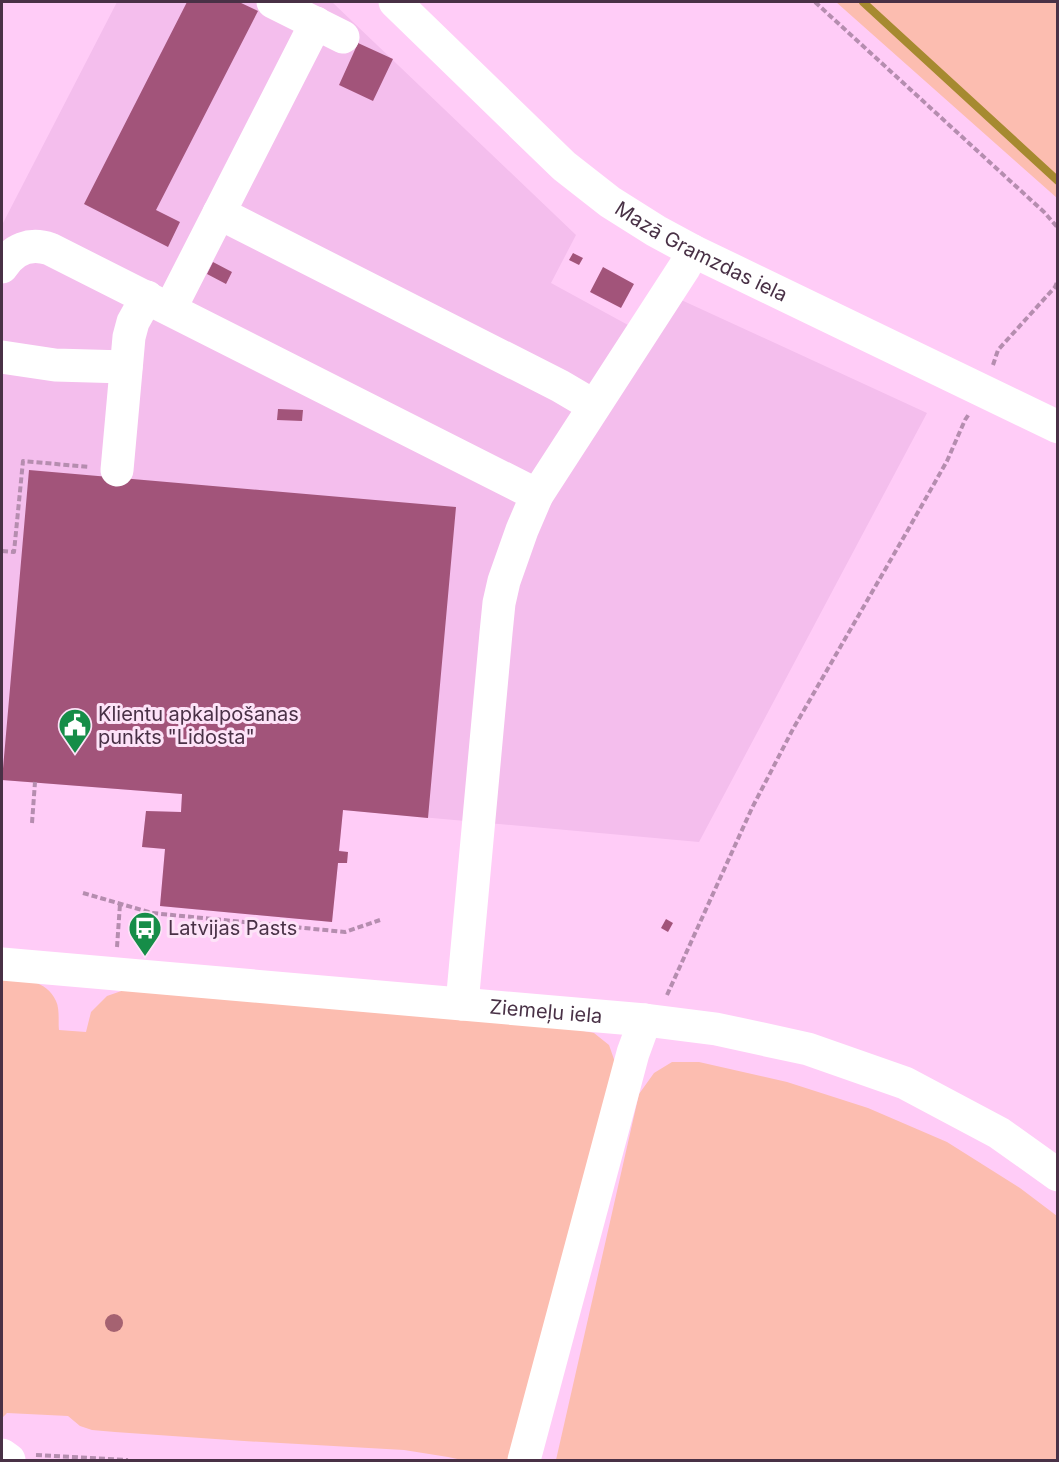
<svg xmlns="http://www.w3.org/2000/svg" width="1059" height="1462" font-family="Inter,sans-serif">
<style>
.built{fill:#f4beed}
.green{fill:#fcbdb0}
.lines{fill:none;stroke-linecap:round;stroke-linejoin:round}
.stream{stroke:#a68a30;stroke-width:8}
.building{fill:#a2547a}
.path{stroke:#b58daf;stroke-width:4;stroke-dasharray:6 3;stroke-linecap:butt}
.minor{stroke:#fff;stroke-width:33}
.tree{fill:#a56271}
.labels{text-anchor:middle;dominant-baseline:central;stroke-width:6;stroke-linejoin:round;paint-order:stroke}
.street-label{font-size:20px;fill:#493146;stroke:#fde3f8}
.poi-label{font-size:20px;fill:#493146;stroke:#fde3f8;text-anchor:start}
</style>
<rect width="100%" height="100%" fill="#ffccf7"/>
<path class="built" d="M117,2H332L576,235L551,283L628,325L653,287L927,413L699,842L343,810L339,850L348,852L347,863H338L332,922L160,906L165,849L142,847L146,811L181,812L182,794L2,780V225Z"/>
<path class="green" d="M836,2H1057V198Z
M2,976C21,978 47,980 56,1001C60,1009 58,1022 59,1030L86,1032L91,1012L107,996L130,988L569,1028L594,1033L609,1045L616,1065L511,1460H462L448,1457L404,1450L244,1441L115,1432L92,1430L80,1426L68,1416L7,1413L2,1418Z
M672,1062H699L787,1082L868,1108L947,1142L1020,1188L1057,1216V1460H556L639,1094L654,1073Z"/>
<g class="lines">
<path class="stream" d="M863,2L1058,181"/>
</g>
<path class="building" d="M187,2H239L258,11L156,210L180,222L168,247L84,204Z
M358,43L393,59L373,101L339,85Z
M573,253L583,258L579,265L569,260Z
M213,262L232,272L226,284L207,274Z
M603,267L634,284L621,308L590,292Z
M278,409L303,410L302,421L277,420Z
M29,470L456,507L428,818L343,810L339,851L348,852L347,863H338L332,922L160,906L165,849L142,847L146,811L181,812L182,794L2,780Z
M666,919L673,923L668,932L661,928Z"/>
<g class="lines">
<path class="path" d="M815,2L1044,212L1058,228
M993,365L998,350L1055,287L1058,280
M2,551L14,552L23,461L89,467
M32,823L35,782
M83,893L152,913L345,932L380,920
M117,947L120,904
M667,995L752,808L793,729L905,535L947,461L965,420L969,414
M36,1455L128,1460"/>
<g class="minor">
<path d="M273,2L343,37"/>
<path id="s1" d="M395,2L564,166L610,202L656,231L693,251L1058,427"/>
<path d="M219,213L560,386L594,406"/>
<path d="M2,267C13,249 30,242 50,249L537,495"/>
<path d="M170,309L316,23"/>
<path d="M2,357L55,365L126,367"/>
<path d="M117,470L129,337L133,322L147,297"/>
<path id="s2" d="M2,964L645,1020L716,1029L808,1049L905,1083L999,1133L1058,1175"/>
<path d="M462,1004L496,633L499,603L504,581L522,530L537,495L684,268L693,251"/>
<path d="M2,1455L9,1460"/>
<path d="M524,1460L633,1053L645,1020"/>
</g>
</g>
<circle class="tree" cx="114" cy="1323" r="9"/>
<defs>
<symbol id="civic-pin" viewBox="-11 -11 22 30"><path d="M0 17L-7.5 6A9.5 9.5 0 1 1 7.5 6Z" fill="#168d48" stroke="#fde3f8"/><path d="M-.6-6.5H3V-4.5H.6V-3L4-1V1h2V6H-6V1h2V-1L-.6-3ZM-1.2 2.5V6h2.4V2.5Z" fill="#fff"/></symbol>
<symbol id="bus-pin" viewBox="-11 -11 22 30"><path d="M0 17L-7.5 6A9.5 9.5 0 1 1 7.5 6Z" fill="#168d48" stroke="#fde3f8"/><path d="M-5-6H5V4H4V6H2V4H-2V6H-4V4H-5ZM-3.5-4V0h7V-4ZM-3.5 1.2v1.5H-2V1.2ZM2 1.2v1.5H3.5V1.2Z" fill="#fff"/></symbol>
</defs>
<g fill-rule="evenodd">
<use href="#civic-pin" x="56" y="706" width="38" height="52"/>
<use href="#bus-pin" x="126" y="909" width="38" height="52"/>
</g>
<g class="labels">
<g class="street-label">
<text stroke="none"><textPath href="#s1" startOffset="398">Mazā Gramzdas iela</textPath></text>
<text stroke="none"><textPath href="#s2" startOffset="546">Ziemeļu iela</textPath></text>
</g>
<g class="poi-label">
<text x="98" y="714">Klientu apkalpošanas<tspan x="98" dy="23">punkts "Lidosta"</tspan></text>
<text x="168" y="928">Latvijas Pasts</text>
</g>
</g>
<rect width="1059" height="1462" fill="none" stroke="#493146" stroke-width="6"/>
</svg>
